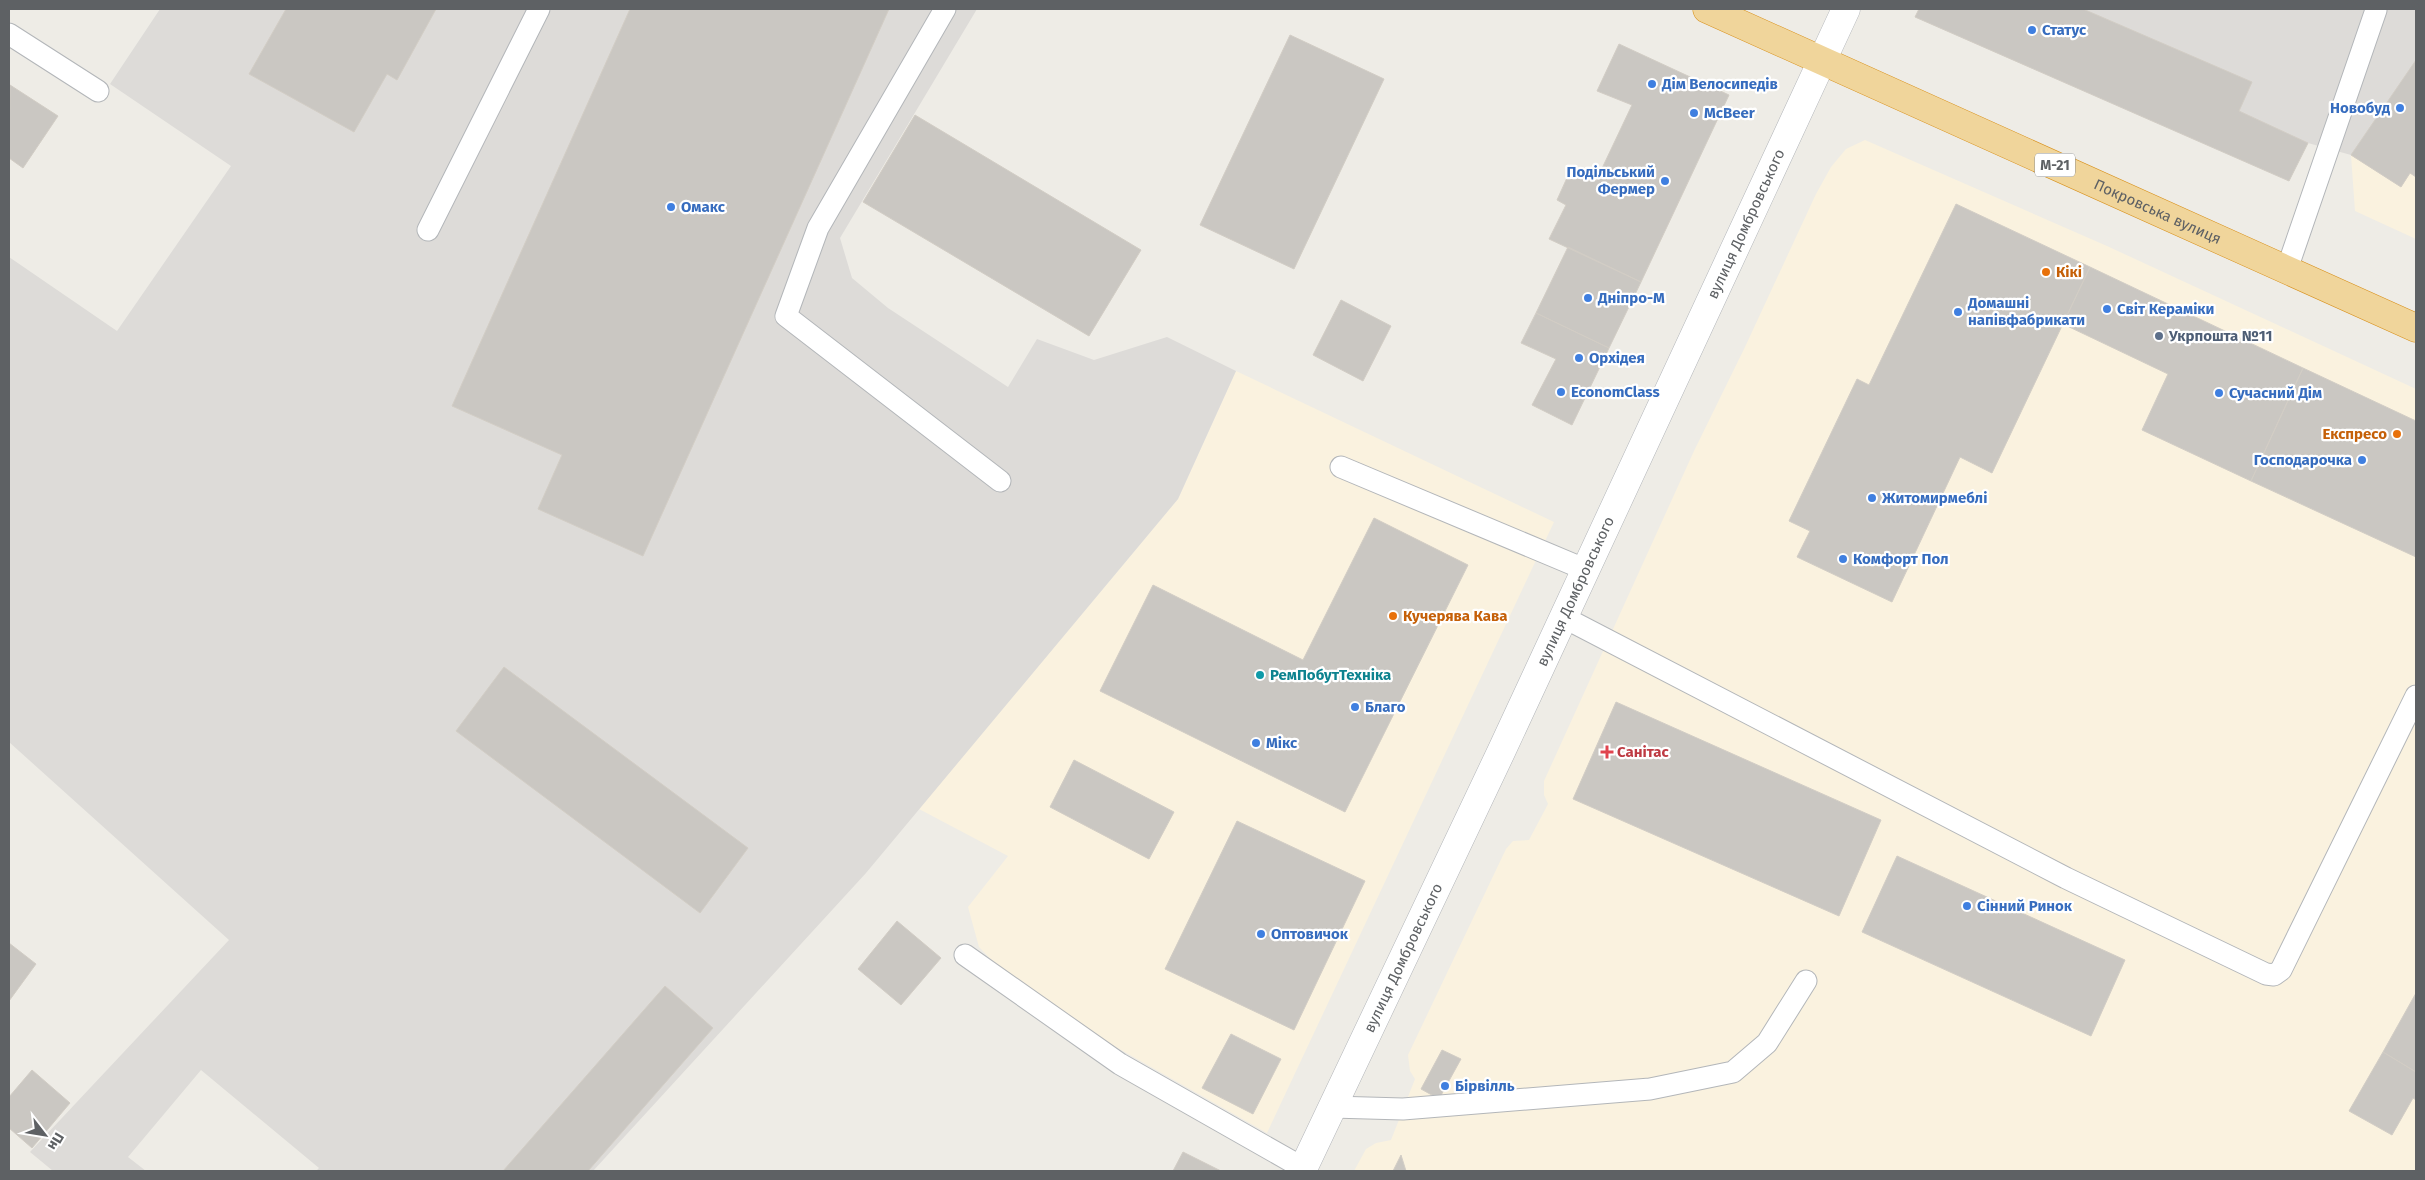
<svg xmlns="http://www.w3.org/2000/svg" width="2425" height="1180" font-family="'Fira Sans',sans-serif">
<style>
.commercial{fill:#faf2df}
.industrial{fill:#dddbd8}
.building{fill:#cac7c2;stroke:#d2cdc5}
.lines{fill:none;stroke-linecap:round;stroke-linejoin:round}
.lane-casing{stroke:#b3b6b9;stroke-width:23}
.secondary-casing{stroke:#b2b5b9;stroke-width:29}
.highway-casing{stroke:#d8911c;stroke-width:29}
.lane{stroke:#fff;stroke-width:21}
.secondary{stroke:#fff;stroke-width:28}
.highway{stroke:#f0d59b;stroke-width:28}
.shop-dot{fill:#3f7fe0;stroke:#fff;stroke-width:2}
.food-dot{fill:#e8710a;stroke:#fff;stroke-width:2}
.service-dot{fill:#5c6f8a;stroke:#fff;stroke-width:2}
.culture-dot{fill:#0f9aa8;stroke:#fff;stroke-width:2}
.health-dot{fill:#e0444e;stroke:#fff;stroke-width:2}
.labels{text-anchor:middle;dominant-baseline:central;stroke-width:4.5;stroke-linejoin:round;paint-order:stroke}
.shield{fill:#fff;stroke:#8e9092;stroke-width:1}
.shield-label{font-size:14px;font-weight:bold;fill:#5e6164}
.shop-label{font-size:15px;font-weight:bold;fill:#366cbe;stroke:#fff;text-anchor:start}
.street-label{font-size:15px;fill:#5e6164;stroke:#fff}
.food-label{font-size:15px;font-weight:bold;fill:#c56008;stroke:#fff;text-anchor:start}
.service-label{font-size:15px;font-weight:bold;fill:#4e5e75;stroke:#fff;text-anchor:start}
.culture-label{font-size:15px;font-weight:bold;fill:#0d838f;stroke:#fff;text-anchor:start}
.health-label{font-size:15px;font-weight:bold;fill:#be3a42;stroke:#fff;text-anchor:start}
</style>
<rect width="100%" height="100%" fill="#eeece6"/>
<path class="commercial" d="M2416,60V239L2355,211L2351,155Z
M1865,140L2107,246L2416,389V1171H1354L1366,1149L1376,1143L1391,1140L1415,1079L1410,1071L1408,1055L1506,849L1513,841L1529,840L1548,804L1544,795V781L1694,451L1745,347L1816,194L1831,167L1846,149Z
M1236,371L1554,522L1267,1133L1086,1030L1010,979L979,947L968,907L1008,856L919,809L1178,499Z"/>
<path class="industrial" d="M160,9H977L840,238L852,278L888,308L1008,387L1037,339L1094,360L1167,337L1236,371L1178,499L866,873L593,1171H316L319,1168L201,1070L128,1157L146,1171H53L30,1152L229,940L9,742V257L117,331L231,166L110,84Z
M1919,9H2416V177L2410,173L2401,187L2351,155L2308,143L2289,181L1915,17Z"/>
<path class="building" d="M286,9H436L397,80L387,74L354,132L249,74Z
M630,9H889L643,556L538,509L562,455L452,406Z
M1919,9H2083L2252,82L2239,111L2308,143L2289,181L1915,17Z
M1290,35L1384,79L1294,269L1200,225Z
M1619,44L1729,95L1641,282L1549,239L1566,205L1557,200L1571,169L1596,181L1632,105L1597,91Z
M2416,60V177L2410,173L2401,187L2351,155Z
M10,85L58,116L23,168L9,158Z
M915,115L1141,250L1089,336L863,202Z
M1956,204L2090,267L1992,473L1960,457L1892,602L1797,557L1810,531L1789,521L1857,379L1869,385Z
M1568,247L1641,282L1609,348L1536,313Z
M2090,267L2303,368L2251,481L2142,430L2168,374L2063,324Z
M1341,300L1391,326L1363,381L1313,355Z
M1536,313L1609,348L1572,425L1532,405L1556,359L1521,343Z
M2303,368L2416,421V557L2251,481Z
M1374,518L1468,565L1345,812L1100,691L1153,585L1303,660Z
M504,667L748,848L700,913L456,731Z
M1616,702L1881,820L1839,916L1573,799Z
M1074,760L1174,812L1149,859L1050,807Z
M1237,821L1365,881L1294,1030L1165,969Z
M1897,856L2125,960L2091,1036L1862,932Z
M897,921L941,958L901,1005L858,969Z
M9,943L36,964L9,1001Z
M665,986L713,1028L588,1171H503Z
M2416,993V1072L2383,1052Z
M1231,1034L1281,1059L1253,1114L1202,1088Z
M1442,1050L1461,1059L1439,1099L1421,1089Z
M2383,1052L2416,1072V1100L2413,1098L2392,1135L2349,1111Z
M32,1070L70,1103L32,1148L9,1128V1097Z
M1183,1152L1221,1171H1173Z
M1401,1155L1406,1171H1393Z"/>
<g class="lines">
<defs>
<path id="lane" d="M945,9L818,228L786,316L1000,481
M9,34L98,91
M428,230L539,9
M2287,269L2376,10
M1341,467L1584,569
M1563,617L2066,878L2266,974L2274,975L2281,970L2416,696
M965,955L1120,1064L1303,1168
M1332,1107L1403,1109L1650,1089L1733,1072L1767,1043L1806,981"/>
<g id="secondary">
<path id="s1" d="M1302,1171L1501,752L1846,9"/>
</g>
<g id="highway">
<path id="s2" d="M1707,9L2416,328"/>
</g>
</defs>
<use href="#lane" class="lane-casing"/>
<use href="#secondary" class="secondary-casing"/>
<use href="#highway" class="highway-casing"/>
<use href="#lane" class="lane"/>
<use href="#secondary" class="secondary"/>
<use href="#highway" class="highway"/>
</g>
<g class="shop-dot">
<circle cx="2032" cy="30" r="5"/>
<circle cx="1652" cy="84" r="5"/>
<circle cx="2400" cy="108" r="5"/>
<circle cx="1694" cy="113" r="5"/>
<circle cx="1665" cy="181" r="5"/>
<circle cx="671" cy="207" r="5"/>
<circle cx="1588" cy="298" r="5"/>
<circle cx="2107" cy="309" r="5"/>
<circle cx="1958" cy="312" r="5"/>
<circle cx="1579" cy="358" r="5"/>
<circle cx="1561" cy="392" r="5"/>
<circle cx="2219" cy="393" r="5"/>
<circle cx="2362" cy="460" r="5"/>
<circle cx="1872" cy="498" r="5"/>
<circle cx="1843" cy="559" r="5"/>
<circle cx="1355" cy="707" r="5"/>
<circle cx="1256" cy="743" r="5"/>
<circle cx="1967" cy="906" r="5"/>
<circle cx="1261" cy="934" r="5"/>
<circle cx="1445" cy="1086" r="5"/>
</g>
<g class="food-dot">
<circle cx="2046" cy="272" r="5"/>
<circle cx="2397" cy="434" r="5"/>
<circle cx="1393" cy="616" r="5"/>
</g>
<circle class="service-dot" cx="2159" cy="336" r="5"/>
<circle class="culture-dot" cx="1260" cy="675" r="5"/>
<path class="health-dot" d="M1604.5 744.5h5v5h5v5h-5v5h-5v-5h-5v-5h5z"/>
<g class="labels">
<rect class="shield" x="2035" y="153.5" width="40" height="23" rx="4"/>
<g class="shield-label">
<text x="2055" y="165">М-21</text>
</g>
<g class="shop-label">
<text x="2042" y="30">Статус</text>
<text x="1662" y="84">Дім Велосипедів</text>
<text x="2390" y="108" text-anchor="end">Новобуд</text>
<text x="1704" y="113">McBeer</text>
<text x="1655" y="172" text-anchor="end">Подільський<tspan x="1655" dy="17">Фермер</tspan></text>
<text x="681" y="207">Омакс</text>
<text x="1598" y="298">Дніпро-М</text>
<text x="1968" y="303">Домашні<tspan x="1968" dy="17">напівфабрикати</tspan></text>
<text x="2117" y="309">Світ Кераміки</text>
<text x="1589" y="358">Орхідея</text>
<text x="1571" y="392">EconomClass</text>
<text x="2229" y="393">Сучасний Дім</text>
<text x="2352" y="460" text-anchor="end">Господарочка</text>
<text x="1882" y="498">Житомирмеблі</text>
<text x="1853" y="559">Комфорт Пол</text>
<text x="1365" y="707">Благо</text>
<text x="1266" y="743">Мікс</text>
<text x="1977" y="906">Сінний Ринок</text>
<text x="1271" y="934">Оптовичок</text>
<text x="1455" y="1086">Бірвілль</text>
</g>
<g class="street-label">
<text stroke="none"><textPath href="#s2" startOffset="494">Покровська вулиця</textPath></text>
<text stroke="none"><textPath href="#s1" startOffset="1046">вулиця Домбровського</textPath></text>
<text stroke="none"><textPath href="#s1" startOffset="641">вулиця Домбровського</textPath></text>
<text stroke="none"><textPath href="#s1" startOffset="236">вулиця Домбровського</textPath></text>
</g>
<g class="food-label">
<text x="2056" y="272">Кікі</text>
<text x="2387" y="434" text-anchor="end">Експресо</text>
<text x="1403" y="616">Кучерява Кава</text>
</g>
<g class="service-label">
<text x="2169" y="336">Укрпошта №11</text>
</g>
<g class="culture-label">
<text x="1270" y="675">РемПобутТехніка</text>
</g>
<g class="health-label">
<text x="1617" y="752">Санітас</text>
</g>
</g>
<rect width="2425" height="1180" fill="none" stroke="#5e6164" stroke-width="20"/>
<g transform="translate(45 1135) rotate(121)" stroke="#ffffff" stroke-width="4" paint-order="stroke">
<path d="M0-4L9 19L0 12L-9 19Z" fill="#5e6164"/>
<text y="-8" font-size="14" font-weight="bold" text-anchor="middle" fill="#5e6164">Пн</text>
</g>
</svg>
